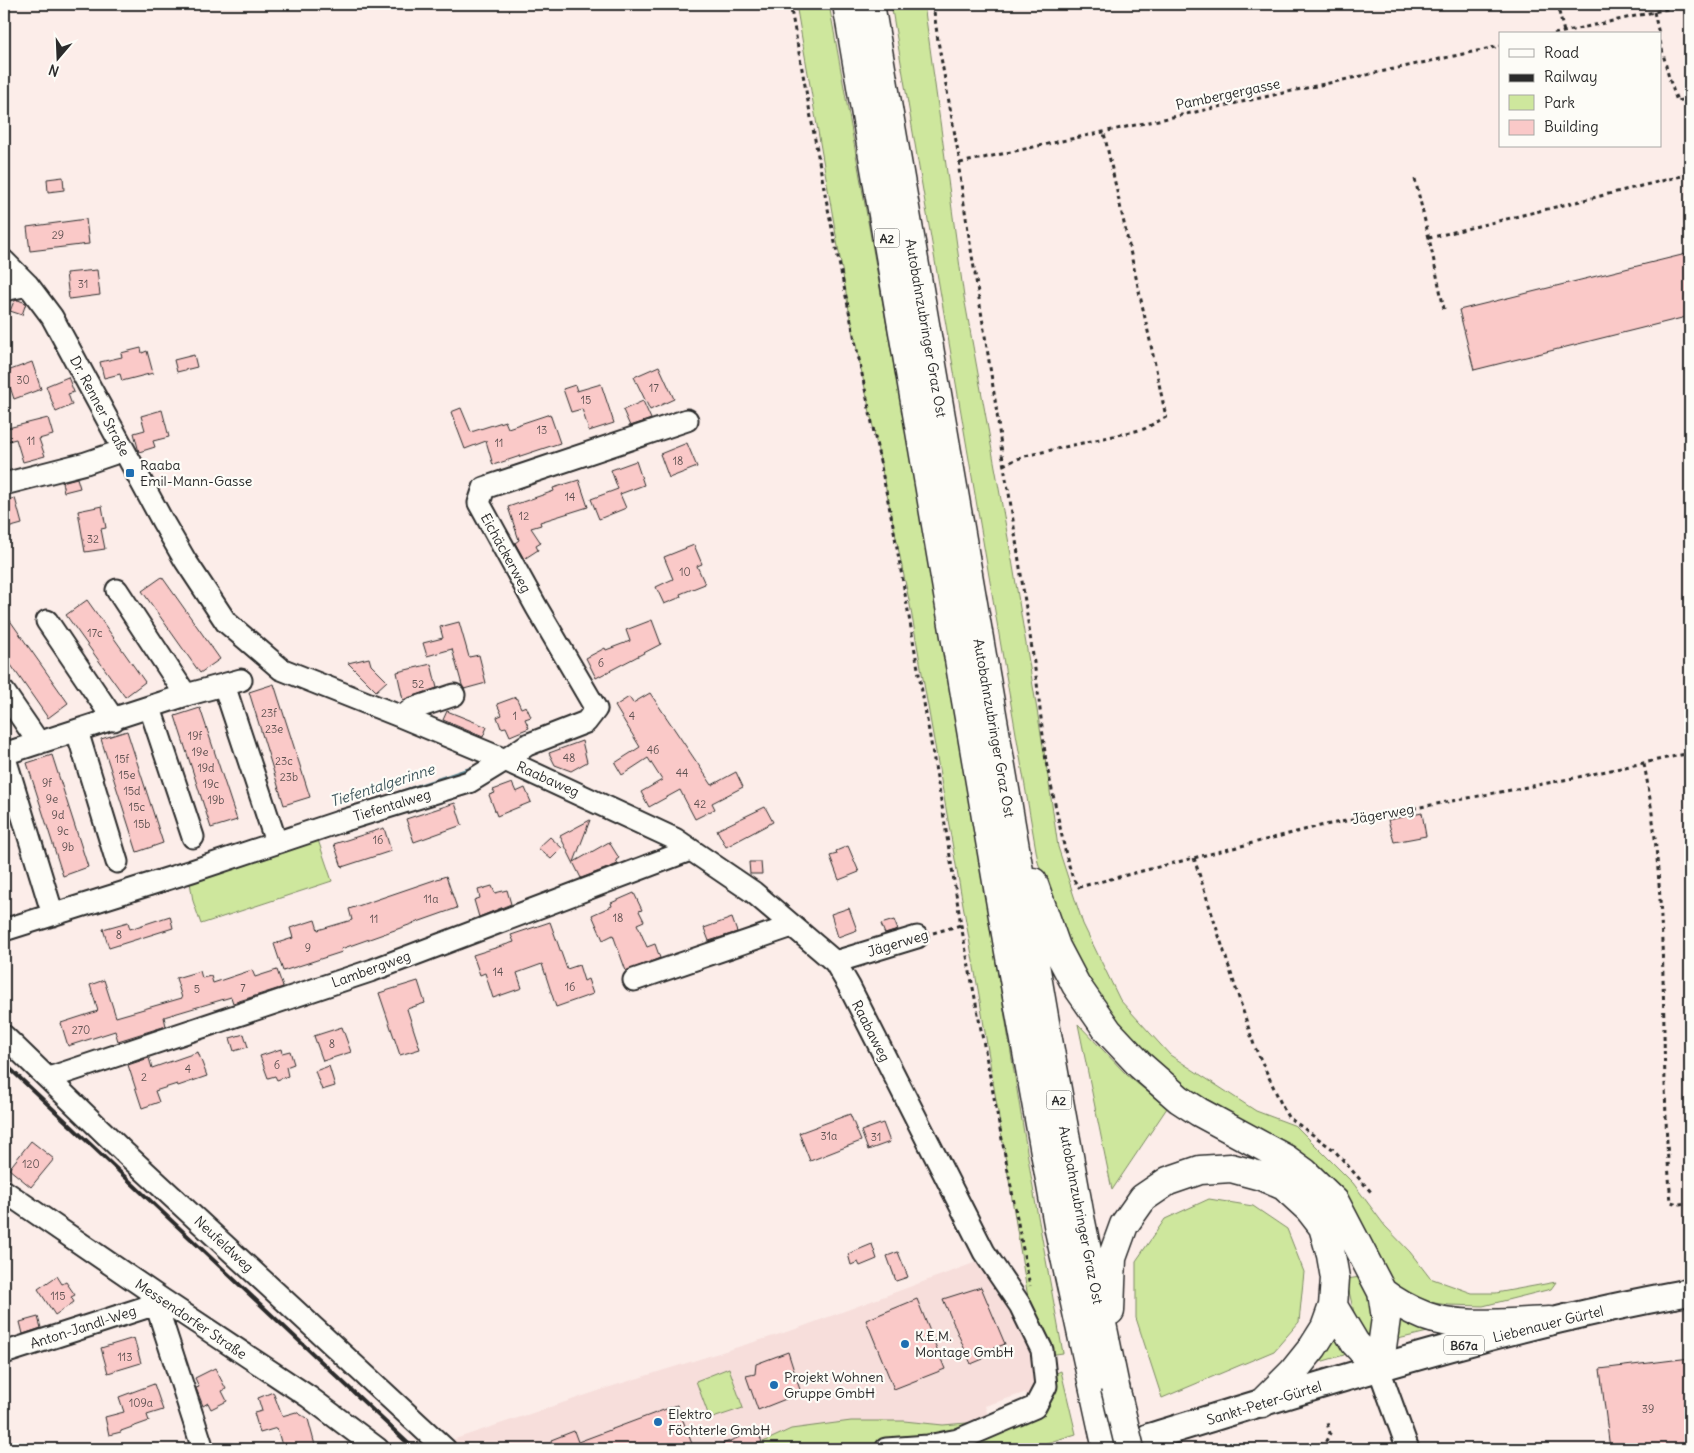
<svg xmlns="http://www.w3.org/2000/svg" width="1694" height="1453" font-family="Delius,sans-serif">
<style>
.built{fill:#f7dedb}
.green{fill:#cee79d;stroke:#7c8964}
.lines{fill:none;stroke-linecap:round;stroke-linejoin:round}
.stream{stroke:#5a8793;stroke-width:5}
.building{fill:#fac9c8;stroke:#2b2b2b}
.minor-casing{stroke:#2b2b2b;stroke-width:25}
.major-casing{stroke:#2b2b2b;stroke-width:30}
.highway-casing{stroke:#2b2b2b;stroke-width:31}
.path{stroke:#2b2b2b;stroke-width:3;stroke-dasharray:4 4;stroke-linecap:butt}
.minor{stroke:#fdfcf7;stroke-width:21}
.major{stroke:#fdfcf7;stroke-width:26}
.highway{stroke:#fdfcf7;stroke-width:28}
.rail{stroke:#2b2b2b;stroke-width:4}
.highway-bridge-casing{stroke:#2b2b2b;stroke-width:31;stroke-linecap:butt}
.highway-bridge{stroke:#fdfcf7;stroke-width:28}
.poi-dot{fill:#1f6fb2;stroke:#fdfcf7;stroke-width:2}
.labels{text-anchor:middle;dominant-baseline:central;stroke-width:4.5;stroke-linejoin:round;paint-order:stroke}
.number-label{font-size:11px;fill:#5f5252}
.shield{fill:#fdfcf7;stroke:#6a6a68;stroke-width:1}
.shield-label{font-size:12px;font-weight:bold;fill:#2b2b2b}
.street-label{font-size:14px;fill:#2b2b2b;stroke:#fdfcf7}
.poi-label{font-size:14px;fill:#2b2b2b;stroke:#fdfcf7;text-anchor:start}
.water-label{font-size:15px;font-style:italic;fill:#42595f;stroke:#fdfcf7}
</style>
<rect width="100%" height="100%" fill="#fcede9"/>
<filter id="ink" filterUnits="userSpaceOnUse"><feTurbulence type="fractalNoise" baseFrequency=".02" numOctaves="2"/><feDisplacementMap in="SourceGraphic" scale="10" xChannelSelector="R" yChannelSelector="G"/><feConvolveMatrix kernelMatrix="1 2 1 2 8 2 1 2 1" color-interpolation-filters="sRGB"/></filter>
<g filter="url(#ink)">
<path class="built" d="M982,1260L1018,1318L1039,1370L1035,1399L1024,1393L985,1406L990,1421L943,1425L904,1421L791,1429L748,1449H458L449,1441L613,1386L796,1329Z"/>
<path class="green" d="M796,4H829L946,656L1035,1200L1063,1353L1049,1355L1029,1304L979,995L910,605L850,316Z
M891,4H924L964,297L1012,560L1047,770L1058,847L1083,924L1120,1000L1170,1055L1256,1111L1296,1126L1353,1183L1385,1226L1410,1252L1430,1278L1472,1293H1496L1556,1282L1551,1289L1483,1306L1448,1305L1421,1301L1391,1283L1313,1163L1247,1122L1163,1074L1111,1021L1062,936L1038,862Z
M317,837L332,881L201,924L193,901L189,876Z
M1078,1024L1127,1075L1167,1108L1112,1190Z
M1209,1199L1253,1206L1287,1229L1304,1272L1299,1322L1274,1351L1162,1398L1136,1318V1261L1165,1219Z
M1361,1277C1371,1302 1374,1317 1370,1343L1356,1321L1346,1279Z
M1395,1311L1432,1331L1398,1339L1396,1337Z
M1331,1326L1345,1353L1344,1355L1313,1364Z
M729,1368L743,1408L710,1419L696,1381Z
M1061,1371L1076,1434L1027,1449H952L1037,1414L1054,1374Z
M851,1421H904L943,1425L990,1421L952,1441L890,1442L839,1449H748L791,1429Z"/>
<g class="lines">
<path class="stream" d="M399,793L474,768"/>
</g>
<path class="building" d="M63,177L64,190L48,192L47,179Z
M86,219L89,244L30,251L27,227Z
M1690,253V316L1474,370L1459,310Z
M97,270L100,295L69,299L66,273Z
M18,300L26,303L22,315L10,311L14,301Z
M141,348L142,353L147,351L153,373L122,381L120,374L104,378L100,362L122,357L121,353Z
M194,355L197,367L177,372L174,360Z
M32,362L41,389L14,399L5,372Z
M659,366L674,399L650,410L634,377Z
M68,377L74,392L68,394L72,405L56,412L46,386Z
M601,384L614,423L589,431L582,409L571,412L563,389L575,385L577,391Z
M643,401L651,419L630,426L623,410Z
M461,408L471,432L505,421L508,428L550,414L560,443L493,465L486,441L465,449L451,412Z
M162,410L169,437L153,441L155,447L139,452L134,433L145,430L141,416Z
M48,418L53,435L39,439L45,456L23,462L16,439L4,442V429Z
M687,443L697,467L669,478L660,454Z
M636,461L644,485L620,494L626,508L599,519L591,499L618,489L611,470Z
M77,478L80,488L64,492L62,482Z
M579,480L588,507L540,522L541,525L531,528L541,543L536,546L538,550L524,559L515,543L519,540L508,507L554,491L553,488Z
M15,498L22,524L4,529V501Z
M102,506L106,528L101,529L105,549L85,552L78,511Z
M694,545L702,564L697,566L705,584L680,594L681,597L664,604L656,587L673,579L664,557Z
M162,577L220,659L200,673L142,591Z
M87,600L145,682L125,697L66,615Z
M4,612L68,703L48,718L4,655Z
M652,620L661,644L596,678L586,658L605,648L606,650L630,641L626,630Z
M459,622L469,657L479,655L486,683L464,689L462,685L452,649L427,656L423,643L443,638L440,627Z
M369,658L371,665L387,681L376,691L348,663Z
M431,664L437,688L403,700L397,672Z
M274,684L310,797L284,805L249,692Z
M650,693L712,785L736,772L743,787L712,803L715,809L695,819L680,790L649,807L641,792L662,780L648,758L622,775L615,763L640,747L615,706L629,697L633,703Z
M516,697L521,708L526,706L531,717L525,719L529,728L510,736L506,727L501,728L497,717L502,715L497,704Z
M200,708L237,820L211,828L175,716Z
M447,711L487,727L483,737L443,720Z
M127,731L163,843L137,852L101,739Z
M582,741L587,762L571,771L555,765L549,753Z
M52,755L88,867L63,876L27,763Z
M512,783L516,792L525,788L531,802L497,816L489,795L495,793L493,790Z
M455,803L462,825L414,842L406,819Z
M765,807L773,822L726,847L717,830Z
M1422,813L1426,836L1394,842L1388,820Z
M590,820L574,862L609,842L619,858L616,860L618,864L581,878L560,836Z
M384,828L391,851L342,867L334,844Z
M550,837L562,848L551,859L538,848Z
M848,846L859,872L839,880L830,856L837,854L836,851Z
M749,862H761L762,874H750Z
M446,876L457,908L341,949L342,952L283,971L274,944L293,938L290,928L315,920L318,930L352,920L349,909Z
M492,886L495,893L507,890L511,904L479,917L474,900L480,898L478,890Z
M634,893L642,910L639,911L644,921L637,924L647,947L655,944L660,958L626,971L613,935L603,940L592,915L612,906L611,903Z
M849,908L857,930L838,937L831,914Z
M170,916L173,928L109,948L103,929L128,922L130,929Z
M732,918L737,932L709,941L704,928Z
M894,920L898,930L885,934L881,924Z
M550,922L567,969L579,965L584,981L588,979L593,994L556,1007L542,964L517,973L522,988L493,998L485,973L480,975L473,955L514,942L511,935Z
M252,970L255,977L277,970L283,987L233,1003L231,997L164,1017L166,1026L118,1041L115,1031L68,1046L61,1023L98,1011L90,985L104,980L116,1017L182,998L176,978L200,971L202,978L211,976L213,983Z
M418,981L425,1003L407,1009L420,1049L400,1055L379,993Z
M342,1027L351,1052L323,1061L314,1036Z
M244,1034L248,1047L234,1051L230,1038Z
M281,1049L282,1053L290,1051L294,1064L286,1067L288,1076L277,1080L275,1076L268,1078L260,1056Z
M198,1052L207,1076L178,1086L177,1084L155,1091L159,1102L142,1108L128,1065L149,1058L152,1068Z
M329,1066L335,1086L322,1090L315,1071Z
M850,1114L861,1141L810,1161L799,1133Z
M883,1123L890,1142L868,1150L861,1131Z
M31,1141L54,1159L31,1187L9,1169Z
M872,1244L877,1259L860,1266L858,1262L851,1265L848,1254Z
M898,1252L908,1277L896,1281L887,1256Z
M57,1276L62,1284L66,1282L75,1295L71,1297L74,1302L55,1315L38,1289Z
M981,1287L1005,1344L982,1353L983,1359L971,1364L943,1299Z
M917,1299L945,1369L894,1389L866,1320Z
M38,1317L41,1328L23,1334L20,1322Z
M134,1338L141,1363L108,1373L101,1348Z
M788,1352L801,1393L758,1410L746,1376L755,1374L756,1364Z
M1690,1358V1449H1610L1600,1369Z
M215,1368L226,1389L222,1391L227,1401L211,1409L208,1403L203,1406L196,1388L199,1387L195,1378Z
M154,1384L163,1410L147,1415L149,1421L121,1431V1432L109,1435L105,1417L124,1412L119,1397Z
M273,1392L282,1416L296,1412L308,1419L316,1449H283L277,1428L260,1433L254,1413L262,1411L258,1398Z
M677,1405L694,1449H554L551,1440L574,1431L578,1442Z
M757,1430L762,1442L742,1449H710Z"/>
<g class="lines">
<defs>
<path id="minor" d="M4,261L28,285L52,317L163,522L185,560L226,622L281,669L402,717L505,760L675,839L753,892L835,962L849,986L984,1252L1020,1305L1042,1350L1046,1386L1035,1407L958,1440L928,1446L886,1449
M4,290L28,285
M4,484L86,463L124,450
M117,590L186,695
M47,621L114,720
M224,685L276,842
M4,692L39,743
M150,708L193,837
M402,717L412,709L454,695
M77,731L117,862
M4,754L186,695L241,680
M4,755L53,915
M4,930L192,871L342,821L469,782L505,760L527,745L586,722L596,709L537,608L479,503L484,488L687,420
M835,962L917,937
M634,980L792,926
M4,1036L126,1154L445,1449
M49,1078L373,970L690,850
M4,1191L160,1298L309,1397L378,1449
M156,1304L203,1449
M4,1353L156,1304L160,1298
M1379,1369L1408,1449"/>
<path id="major" d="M1149,1437C1327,1383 1506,1325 1690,1292"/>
<path id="highway" d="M847,4L1008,946L1059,1230L1107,1449
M870,4L1047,1034L1080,1217L1115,1387
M1033,882L1056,947L1076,985L1108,1031L1140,1065L1179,1099L1199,1112L1286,1159L1304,1172L1335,1202L1382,1292L1386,1318L1379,1369
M1382,1292C1395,1302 1410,1310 1425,1316C1459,1329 1512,1322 1549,1321
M1333,1306L1355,1343L1379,1369
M1110,1311L1112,1258L1124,1225L1143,1198L1168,1181L1200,1170L1231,1168L1261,1176L1284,1186L1309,1209L1323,1227L1331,1255L1335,1278L1333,1306L1325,1328L1313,1347L1293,1372L1262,1403"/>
</defs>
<use href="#minor" class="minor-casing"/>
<use href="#major" class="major-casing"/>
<use href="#highway" class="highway-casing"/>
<path class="path" d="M790,4L826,199L893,525L943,812L961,925L1030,1286
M933,4L938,41L960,163L959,169C969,242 982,314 993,387C999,422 1001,458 1009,493L1037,683L1046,762L1066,855L1073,879L1079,887L1320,826L1569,779L1690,753
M1557,4L1564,32
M1654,12L1659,34
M1554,34L1690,4
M1660,41L1669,78L1677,101L1690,98
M960,163L1500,46
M1415,179L1429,238
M1444,309L1429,238L1690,174
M1003,465L1025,456L1144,429L1166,417L1149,336L1104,133
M1644,764C1672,908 1658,1057 1671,1202L1678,1204L1690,1203
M1194,858L1254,1045L1284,1110L1288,1117L1334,1150L1371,1192
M933,933L961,925
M1303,1449L1325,1443L1330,1433L1327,1423"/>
<use href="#minor" class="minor"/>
<use href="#major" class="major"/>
<use href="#highway" class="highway"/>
<path class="rail" d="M4,1063L414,1449"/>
<defs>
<path id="highway-bridge" d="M1115,1387L1130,1449"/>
</defs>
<use href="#highway-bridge" class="highway-bridge-casing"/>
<use href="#highway-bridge" class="highway-bridge"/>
</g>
</g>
<g class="poi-dot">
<rect x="125" y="468" width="10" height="10" rx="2.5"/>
<circle cx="905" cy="1344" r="5"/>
<circle cx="774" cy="1385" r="5"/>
<circle cx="658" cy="1422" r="5"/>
</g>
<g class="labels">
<g class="number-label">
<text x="58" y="235">29</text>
<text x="83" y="284">31</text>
<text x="23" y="380">30</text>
<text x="654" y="388">17</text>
<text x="586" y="400">15</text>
<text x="542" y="430">13</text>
<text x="31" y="441">11</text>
<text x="499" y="443">11</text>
<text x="678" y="461">18</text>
<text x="570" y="497">14</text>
<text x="524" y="516">12</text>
<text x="93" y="539">32</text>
<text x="685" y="572">10</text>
<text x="95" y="633">17c</text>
<text x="601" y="663">6</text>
<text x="418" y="684">52</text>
<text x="269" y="713">23f</text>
<text x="515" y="716">1</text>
<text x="632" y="716">4</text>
<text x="274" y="729">23e</text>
<text x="195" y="736">19f</text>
<text x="653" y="750">46</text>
<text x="200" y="752">19e</text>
<text x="569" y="758">48</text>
<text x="122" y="759">15f</text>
<text x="284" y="761">23c</text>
<text x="206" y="768">19d</text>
<text x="682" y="773">44</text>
<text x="127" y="775">15e</text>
<text x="289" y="777">23b</text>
<text x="47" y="783">9f</text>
<text x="211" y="784">19c</text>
<text x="132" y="791">15d</text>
<text x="52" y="799">9e</text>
<text x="216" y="800">19b</text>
<text x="700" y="804">42</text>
<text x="137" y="807">15c</text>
<text x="58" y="815">9d</text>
<text x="142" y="824">15b</text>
<text x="63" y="831">9c</text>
<text x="378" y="840">16</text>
<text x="68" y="847">9b</text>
<text x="431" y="899">11a</text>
<text x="618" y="918">18</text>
<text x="374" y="919">11</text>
<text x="119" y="935">8</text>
<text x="308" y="948">9</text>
<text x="498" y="972">14</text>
<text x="570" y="987">16</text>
<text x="243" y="988">7</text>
<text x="197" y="989">5</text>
<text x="81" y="1030">270</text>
<text x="332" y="1044">8</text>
<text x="277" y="1065">6</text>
<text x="188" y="1069">4</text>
<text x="144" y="1077">2</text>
<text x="829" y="1136">31a</text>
<text x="876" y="1137">31</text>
<text x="31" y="1164">120</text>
<text x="58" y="1296">115</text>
<text x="125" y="1357">113</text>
<text x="141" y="1403">109a</text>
<text x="1648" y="1409">39</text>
</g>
<g class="shield">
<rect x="874.5" y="228.5" width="25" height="19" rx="4"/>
<rect x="1046.5" y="1090.5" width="25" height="19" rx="4"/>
<rect x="1444" y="1335.5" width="40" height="19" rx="4"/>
</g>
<g class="shield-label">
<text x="887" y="238">A2</text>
<text x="1059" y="1100">A2</text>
<text x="1464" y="1345">B67a</text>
</g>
<g class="street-label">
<text transform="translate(1228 94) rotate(-12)">Pambergergasse</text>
<text transform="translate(926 328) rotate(80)">Autobahnzubringer Graz Ost</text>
<text transform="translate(100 406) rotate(62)">Dr. Renner Straße</text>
<text transform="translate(506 553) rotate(61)">Eichäckerweg</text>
<text transform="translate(994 728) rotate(80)">Autobahnzubringer Graz Ost</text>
<text transform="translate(548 779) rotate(24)">Raabaweg</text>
<text transform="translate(392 805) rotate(-17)">Tiefentalweg</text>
<text transform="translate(1383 814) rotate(-10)">Jägerweg</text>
<text transform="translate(898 943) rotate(-17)">Jägerweg</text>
<text transform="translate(371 969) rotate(-20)">Lambergweg</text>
<text transform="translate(871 1031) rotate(63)">Raabaweg</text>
<text transform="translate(1081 1215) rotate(79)">Autobahnzubringer Graz Ost</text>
<text transform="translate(224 1244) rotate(43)">Neufeldweg</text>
<text transform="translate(191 1319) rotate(34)">Messendorfer Straße</text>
<text transform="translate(1548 1324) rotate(-14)">Liebenauer Gürtel</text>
<text transform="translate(83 1327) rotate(-18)">Anton-Jandl-Weg</text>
<text transform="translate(1264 1403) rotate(-17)">Sankt-Peter-Gürtel</text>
</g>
<g class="poi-label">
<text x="140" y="465">Raaba<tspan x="140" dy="16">Emil-Mann-Gasse</tspan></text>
<text x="915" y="1336">K.E.M.<tspan x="915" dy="16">Montage GmbH</tspan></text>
<text x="784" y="1377">Projekt Wohnen<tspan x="784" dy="16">Gruppe GmbH</tspan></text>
<text x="668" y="1414">Elektro<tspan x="668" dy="16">Föchterle GmbH</tspan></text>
</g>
<g class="water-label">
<text transform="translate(382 785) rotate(-18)">Tiefentalgerinne</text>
</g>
</g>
<rect width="1694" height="1453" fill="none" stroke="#fdfcf7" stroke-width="20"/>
<rect x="10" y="10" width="1674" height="1433" fill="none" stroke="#2b2b2b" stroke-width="2" filter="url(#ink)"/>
<rect x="1499" y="32" width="162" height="115" fill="#fdfcf7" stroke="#a9a8a5"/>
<rect x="1509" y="49" width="25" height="8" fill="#fdfcf7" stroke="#a9a8a5"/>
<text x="1544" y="58" font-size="15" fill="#2b2b2b">Road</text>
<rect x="1509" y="74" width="25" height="8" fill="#2b2b2b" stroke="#a9a8a5"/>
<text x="1544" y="82" font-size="15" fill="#2b2b2b">Railway</text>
<rect x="1509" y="95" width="25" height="15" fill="#cee79d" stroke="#a9a8a5"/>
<text x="1544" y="108" font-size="15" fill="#2b2b2b">Park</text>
<rect x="1509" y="120" width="25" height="15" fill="#fac9c8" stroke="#a9a8a5"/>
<text x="1544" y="132" font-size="15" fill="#2b2b2b">Building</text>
<g transform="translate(58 58) rotate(199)" stroke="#fdfcf7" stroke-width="4" paint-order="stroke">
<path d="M0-4L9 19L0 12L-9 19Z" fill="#2b2b2b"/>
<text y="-8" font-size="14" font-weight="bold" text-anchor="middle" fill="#2b2b2b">N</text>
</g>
</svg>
